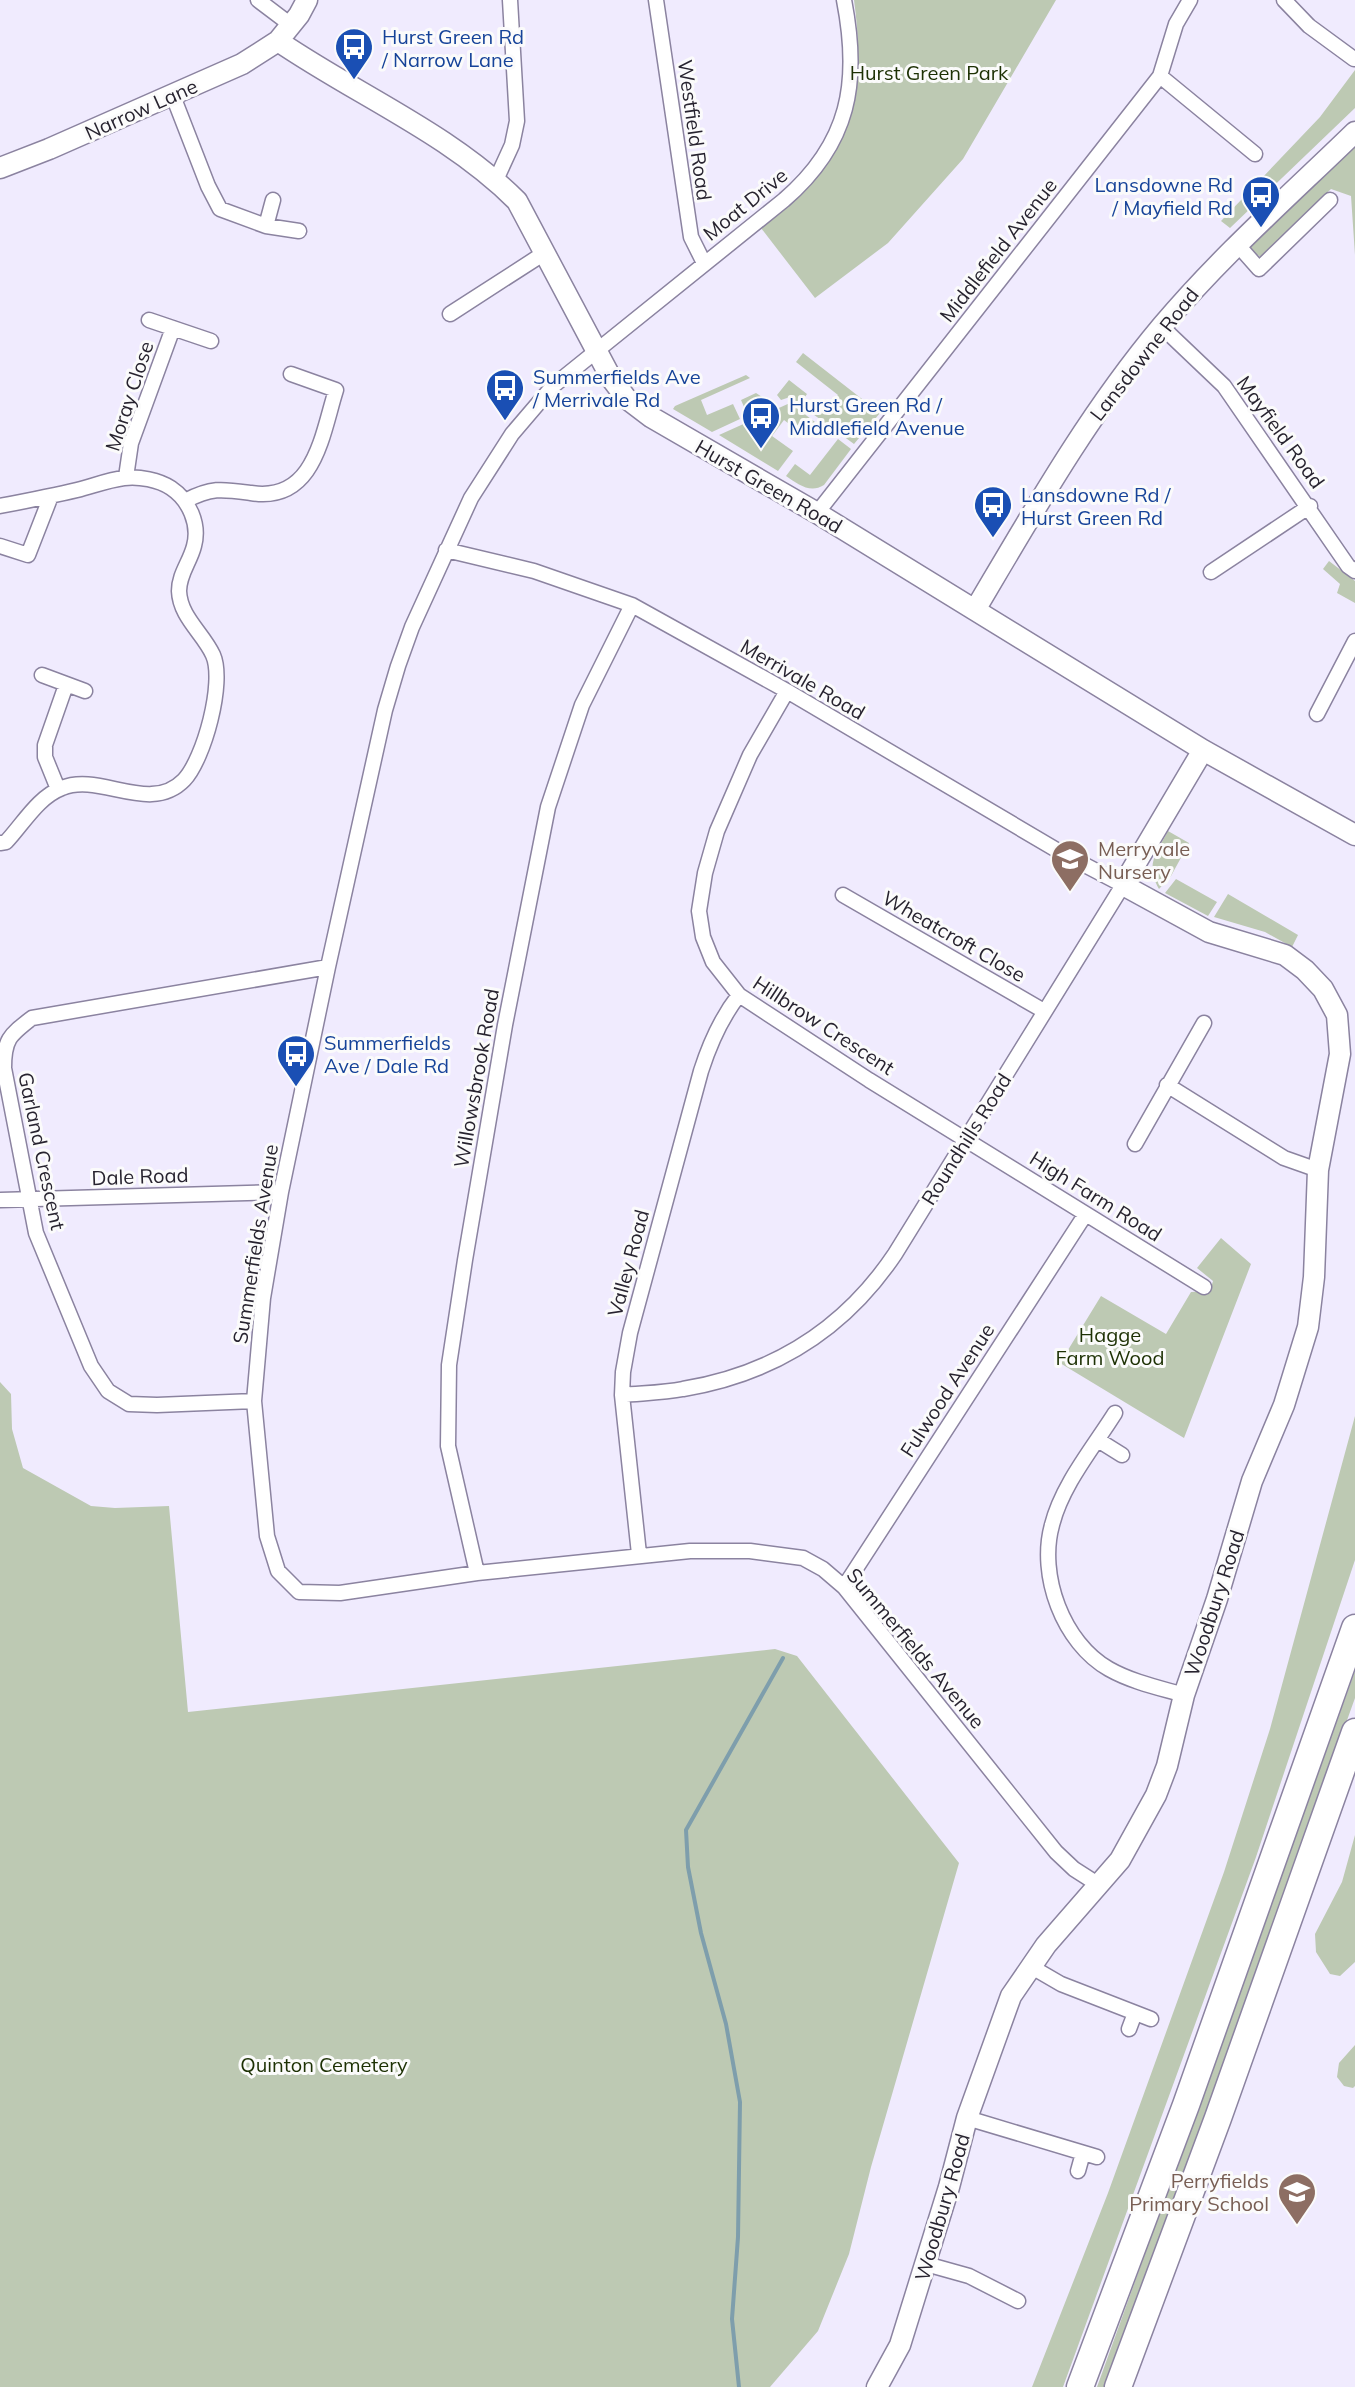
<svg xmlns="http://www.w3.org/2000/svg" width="1355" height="2387" font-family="Mulish,sans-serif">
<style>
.green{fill:#bdc9b3}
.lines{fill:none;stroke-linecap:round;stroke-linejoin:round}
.stream{stroke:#7e9eac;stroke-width:4}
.street-casing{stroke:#8b83a0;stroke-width:17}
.secondary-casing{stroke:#8b83a0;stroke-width:23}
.highway-casing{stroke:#8b83a0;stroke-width:29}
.street{stroke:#fff;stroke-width:14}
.secondary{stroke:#fff;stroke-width:20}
.highway{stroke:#fff;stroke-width:26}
.labels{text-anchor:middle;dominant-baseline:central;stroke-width:6;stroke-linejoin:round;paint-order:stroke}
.transit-label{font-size:20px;fill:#164399;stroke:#fbfbfb;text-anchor:start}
.park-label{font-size:20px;fill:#1d3104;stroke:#fbfbfb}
.street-label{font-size:20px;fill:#27232f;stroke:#fbfbfb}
.education-label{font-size:20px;fill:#785e54;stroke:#fbfbfb;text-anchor:start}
</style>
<rect width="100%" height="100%" fill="#f0ebfe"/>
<path class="green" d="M854,0H1056L963,159L888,243L815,298L761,228C775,215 790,204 804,191C858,138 864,71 854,0Z
M1355,70V108L1230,228L1221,221L1320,117Z
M1355,147V255L1351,196L1331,189L1261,257L1254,253L1248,244Z
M803,353L880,413L854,444L806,409L812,401L826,411L838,395L796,362Z
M746,375L750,378L701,400L707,415L733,404L740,419L712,432L673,409L675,406Z
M789,380L807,394L800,404L790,397L781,400L777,395Z
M756,393L774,405L748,416L741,400Z
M790,403L815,422L805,436L784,420L772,436L793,451L778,471L719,435Z
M838,439L851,449L824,485C810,494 798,484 786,476L795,464L810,475Z
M1329,561L1355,581V603L1337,593L1340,584L1323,569Z
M1168,831L1189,843L1171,876L1159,889C1145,864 1156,854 1168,831Z
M1176,879L1217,902L1208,916L1165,893Z
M1228,894L1298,935L1292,947L1265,932L1214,917Z
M1221,1238L1251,1264L1184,1438L1060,1363L1101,1296L1166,1334L1191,1292L1210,1291L1213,1281L1197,1268Z
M0,1382L11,1394L12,1429L23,1468L91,1506L115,1508L169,1506L188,1712L775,1649L797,1656L959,1863L871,2167L849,2254L818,2331L770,2387H0Z
M1355,1416V1560L1256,1857L1063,2387H1032L1108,2193L1224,1872L1270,1729Z
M1355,1671V1698L1108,2387H1097Z
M1355,1835V1962L1340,1976L1330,1974L1316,1952L1315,1934L1342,1882Z
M1355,2045V2086L1353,2088L1344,2086L1337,2077L1339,2063Z"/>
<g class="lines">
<path class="stream" d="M739,2387L732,2319L738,2237L740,2102L726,2024L701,1933L688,1867L686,1830L783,1658"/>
<defs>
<path id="street" d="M258,0L291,25
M656,0L691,237L704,263
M844,0C860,82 850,143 784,200L553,386L512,434L471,498L412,627L398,666L385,710L328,967L281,1192L263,1298L254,1401L267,1536L278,1571L299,1592L340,1593L477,1573L690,1551H750L803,1558L823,1569L844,1587L1056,1852L1074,1869L1099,1885
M1284,0L1309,26L1354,59
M1160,76L1255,154
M173,96L208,186L220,209L266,226L299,231
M496,180L512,145L517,121L510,0
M266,226L273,200
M1237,244L1259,269L1330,200
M450,314L546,252
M149,320L211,341
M1162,327L1224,386L1348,566L1355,571
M126,477L131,443L173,328
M185,501C212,487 222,489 251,493C315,503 322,434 336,390L291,374
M0,506C26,501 52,496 77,490C93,486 108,480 124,478C139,476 159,480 171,488C189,500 200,524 194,546C190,562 179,574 179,591C180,617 203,633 213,655C225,682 204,759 184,780C150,815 100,772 62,788C38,797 23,824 6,842L0,843
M817,513L1160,76L1176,24L1190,0
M0,546L28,555L51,496
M446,550L534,571L632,605L787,691L1060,852L1123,885L895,1254C844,1330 773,1374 683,1389C663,1393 642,1393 622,1395
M1211,572L1310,506
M42,675L85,691
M787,691L750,755L717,831L705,873L699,911L703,937L713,962L739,995L869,1080L1204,1287
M1317,714L1355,641
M58,789L45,757V745L66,685
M843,895L1044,1011
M1167,1085L1284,1158L1318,1170
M1135,1144L1204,1023
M0,1200L281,1192
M254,1401L157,1405L129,1404L108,1391L91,1366L36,1233L4,1068C4,1039 10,1035 32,1018L328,967
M1115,1413C1093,1448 1062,1485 1052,1525C1038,1575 1063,1643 1109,1669C1132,1682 1160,1688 1184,1695
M1098,1440L1122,1455
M639,1554L622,1395L623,1372L630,1333L701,1071C710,1043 721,1018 739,995
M477,1573L448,1446L449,1365L465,1260L505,1025L548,807L582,705L632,605
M844,1587L1085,1215
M1030,1966L1061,1984L1151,2019
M1129,2029L1135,2013
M967,2118L1097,2157
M1078,2171L1083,2153
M926,2264L969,2276L1018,2301"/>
<path id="secondary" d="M278,41C357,95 449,133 517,201L611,378L626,398L651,417L817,513L1203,750L1355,835
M0,168L49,149L242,64L278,41L299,15L307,0
M975,610C1033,512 1089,413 1162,326C1221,256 1289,196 1355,132
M877,2387L900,2345L949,2187L967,2118L1011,1996L1046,1945L1120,1860L1156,1795L1167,1766L1184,1695L1217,1599L1252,1481L1284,1405L1308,1327L1314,1277L1318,1170L1340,1054L1337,1015L1323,989L1305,970L1285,955L1209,932L1123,885L1203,750"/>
<path id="highway" d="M1080,2387L1186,2105L1355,1628
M1118,2387L1218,2118L1355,1732"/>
</defs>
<use href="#street" class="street-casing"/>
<use href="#secondary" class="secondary-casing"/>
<use href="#highway" class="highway-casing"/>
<use href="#street" class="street"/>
<use href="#secondary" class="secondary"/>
<use href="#highway" class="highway"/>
</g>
<defs>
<symbol id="bus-pin" viewBox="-11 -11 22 30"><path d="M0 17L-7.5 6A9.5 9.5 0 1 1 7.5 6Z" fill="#1a4fb4" stroke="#fbfbfb"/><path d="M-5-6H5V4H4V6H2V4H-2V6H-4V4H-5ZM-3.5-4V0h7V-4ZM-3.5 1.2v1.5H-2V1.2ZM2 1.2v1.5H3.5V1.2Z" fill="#fff"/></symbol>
<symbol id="school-pin" viewBox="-11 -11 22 30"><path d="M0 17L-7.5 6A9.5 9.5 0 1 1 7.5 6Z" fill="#8d6e63" stroke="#fbfbfb"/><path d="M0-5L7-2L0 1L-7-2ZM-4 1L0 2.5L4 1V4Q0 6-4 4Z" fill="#fff"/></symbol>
</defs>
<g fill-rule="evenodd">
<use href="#bus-pin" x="332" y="25" width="44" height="60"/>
<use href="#bus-pin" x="1239" y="173" width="44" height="60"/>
<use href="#bus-pin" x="483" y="366" width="44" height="60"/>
<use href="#bus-pin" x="739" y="394" width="44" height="60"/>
<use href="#bus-pin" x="971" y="483" width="44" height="60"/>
<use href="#school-pin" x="1048" y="837" width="44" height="60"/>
<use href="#bus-pin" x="274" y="1032" width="44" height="60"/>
<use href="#school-pin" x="1275" y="2170" width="44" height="60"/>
</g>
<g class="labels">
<g class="transit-label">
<text x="382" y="36">Hurst Green Rd<tspan x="382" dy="23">/ Narrow Lane</tspan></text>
<text x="1233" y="184" text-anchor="end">Lansdowne Rd<tspan x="1233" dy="23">/ Mayfield Rd</tspan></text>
<text x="533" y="376">Summerfields Ave<tspan x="533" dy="23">/ Merrivale Rd</tspan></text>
<text x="789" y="404">Hurst Green Rd /<tspan x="789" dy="23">Middlefield Avenue</tspan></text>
<text x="1021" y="494">Lansdowne Rd /<tspan x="1021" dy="23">Hurst Green Rd</tspan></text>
<text x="324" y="1042">Summerfields<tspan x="324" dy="23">Ave / Dale Rd</tspan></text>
</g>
<g class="park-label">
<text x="929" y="72">Hurst Green Park</text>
<text x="1110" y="1334">Hagge<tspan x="1110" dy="23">Farm Wood</tspan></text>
<text x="324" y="2064">Quinton Cemetery</text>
</g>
<g class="street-label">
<text transform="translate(141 109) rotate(-24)">Narrow Lane</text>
<text transform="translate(695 130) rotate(82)">Westfield Road</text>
<text transform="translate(745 204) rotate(-39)">Moat Drive</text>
<text transform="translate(998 250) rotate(-52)">Middlefield Avenue</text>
<text transform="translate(1144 354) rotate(-52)">Lansdowne Road</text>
<text transform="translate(129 396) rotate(-72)">Moray Close</text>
<text transform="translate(1281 432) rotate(54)">Mayfield Road</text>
<text transform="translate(769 486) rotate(30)">Hurst Green Road</text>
<text transform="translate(803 679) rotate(30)">Merrivale Road</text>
<text transform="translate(954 936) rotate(30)">Wheatcroft Close</text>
<text transform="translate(824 1025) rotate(33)">Hillbrow Crescent</text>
<text transform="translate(476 1078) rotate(-80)">Willowsbrook Road</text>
<text transform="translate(966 1139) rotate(-58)">Roundhills Road</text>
<text transform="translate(42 1151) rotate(78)">Garland Crescent</text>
<text transform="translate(140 1176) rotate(-2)">Dale Road</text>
<text transform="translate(1096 1196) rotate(32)">High Farm Road</text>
<text transform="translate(255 1244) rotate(-81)">Summerfields Avenue</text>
<text transform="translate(628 1263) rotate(-75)">Valley Road</text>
<text transform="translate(947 1390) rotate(-57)">Fulwood Avenue</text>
<text transform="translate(1214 1603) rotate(-72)">Woodbury Road</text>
<text transform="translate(916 1648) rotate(50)">Summerfields Avenue</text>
<text transform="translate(942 2207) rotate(-74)">Woodbury Road</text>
</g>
<g class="education-label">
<text x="1098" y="848">Merryvale<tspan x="1098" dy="23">Nursery</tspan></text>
<text x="1269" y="2180" text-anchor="end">Perryfields<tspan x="1269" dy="23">Primary School</tspan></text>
</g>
</g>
</svg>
